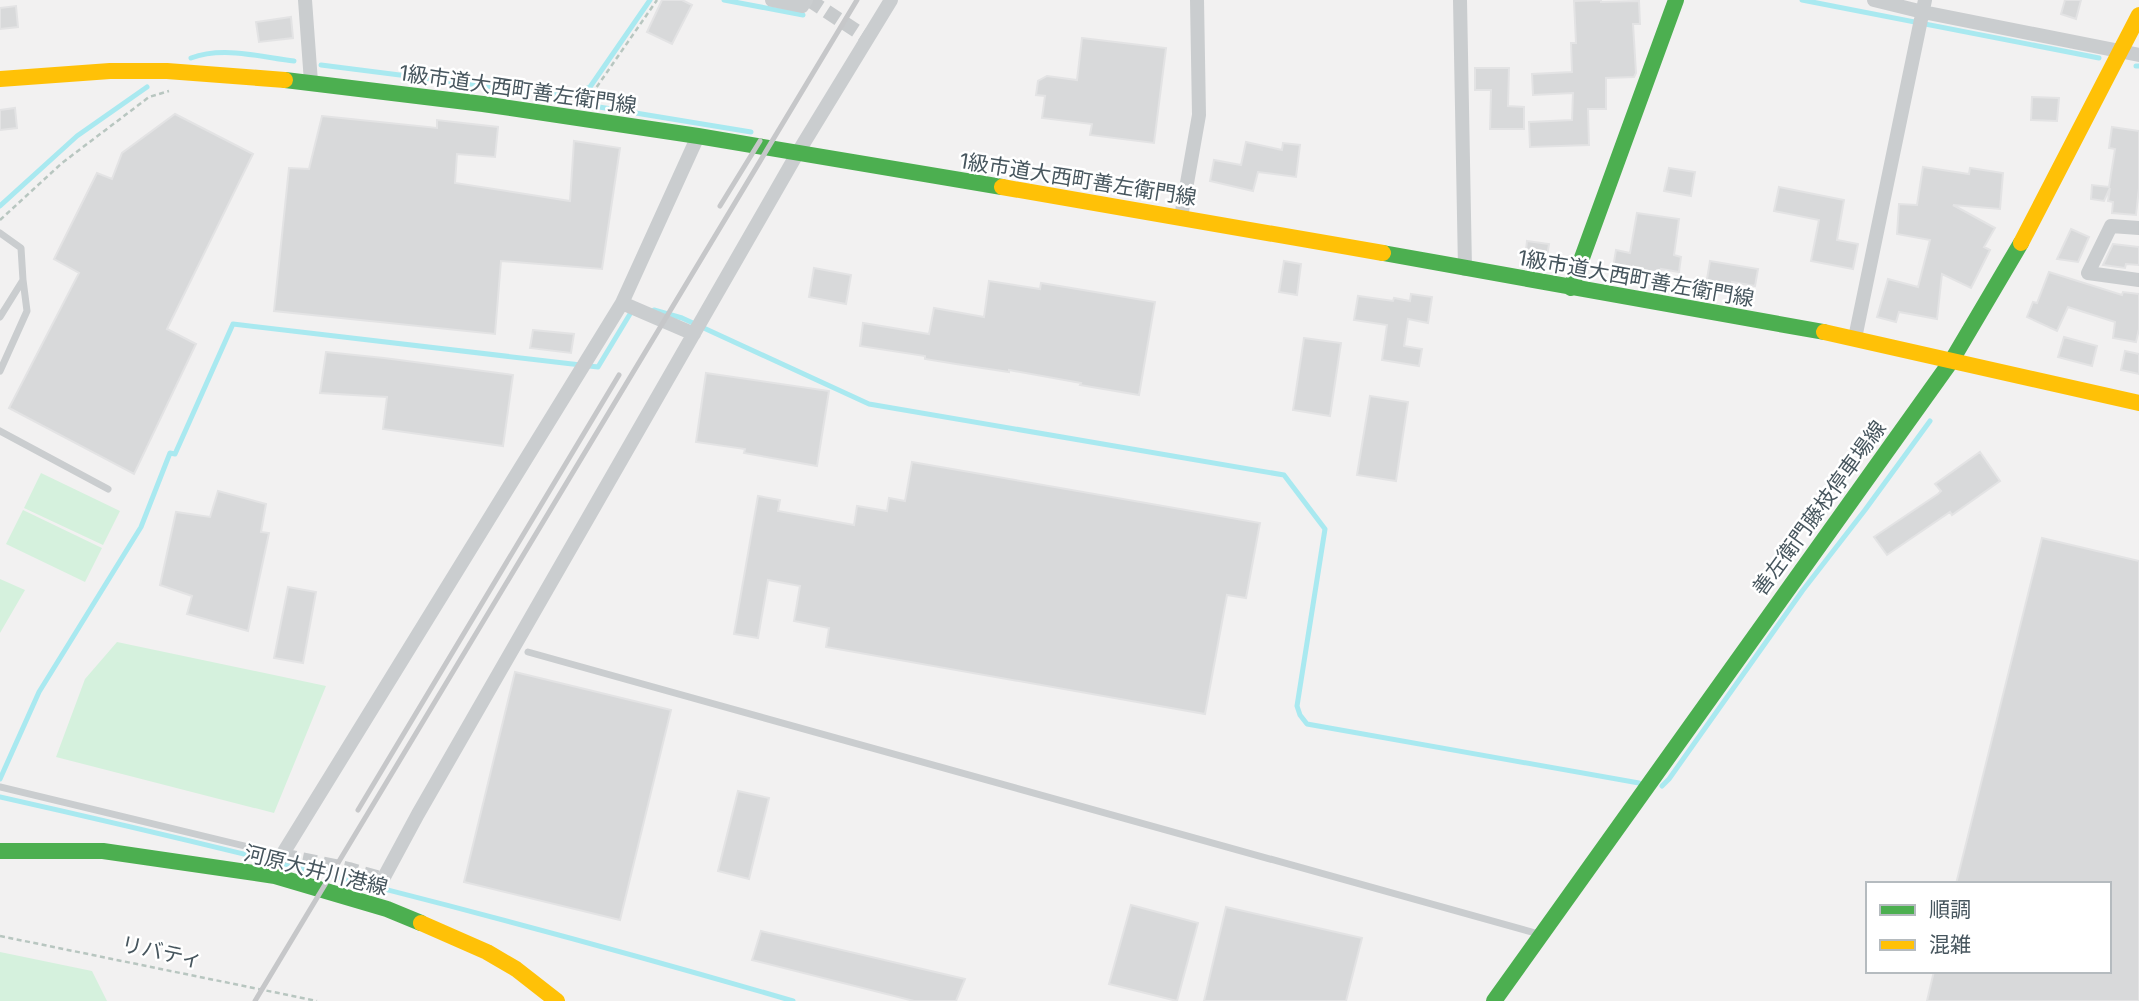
<svg xmlns="http://www.w3.org/2000/svg" width="2139" height="1001" font-family="Inter,'Noto Sans JP',sans-serif">
<style>
.green{fill:#d5f1dd}
.lines{fill:none;stroke-linecap:round;stroke-linejoin:round}
.stream{stroke:#a9e9f0;stroke-width:5}
.building{fill:#d8d9da;stroke:#e3e3e4;stroke-width:2}
.street-tunnel{stroke:#c7cacc;stroke-width:14;stroke-dasharray:14 7;stroke-linecap:butt}
.path{stroke:#b8c6c0;stroke-width:2.5;stroke-dasharray:5 3.5;stroke-linecap:butt}
.lane{stroke:#cacdcf;stroke-width:7}
.street{stroke:#cacdcf;stroke-width:14}
.fast{stroke:#4caf50;stroke-width:16}
.slow{stroke:#ffc107;stroke-width:16}
.rail{stroke:#c6c7c9;stroke-width:5}
.labels{text-anchor:middle;dominant-baseline:central;stroke-width:5;stroke-linejoin:round;paint-order:stroke}
.street-label{font-size:21px;fill:#47565e;stroke:#fff}
</style>
<rect width="100%" height="100%" fill="#f2f1f1"/>
<path class="green" d="M41,473L120,511L103,545L24,508Z
M23,510L102,548L85,582L6,544Z
M0,579L25,590L0,633Z
M117,642L326,686L274,813L56,757L85,679Z
M0,952L92,971L107,1001H0Z"/>
<g class="lines">
<path class="stream" d="M724,0L803,15
M1802,0L2099,58
M191,58C223,46 261,57 294,61
M321,65L566,96L590,87L650,0
M2136,66H2139
M593,106L751,132
M0,206L77,136L147,87
M654,310L682,318L869,404L1284,475L1325,529L1297,706L1300,715L1307,724L1639,783
M0,779L39,692L141,527L170,453L175,454L233,324L598,367L633,309
M1662,786L1669,779L1803,590L1865,510L1930,421
M0,797C267,857 531,924 793,1001"/>
</g>
<path class="building" d="M662,0H682L692,5L672,44L647,32Z
M1601,0V2L1639,1L1640,24H1633L1636,73L1634,77L1606,78V109H1588L1589,145L1530,147L1529,122L1572,120L1573,93L1533,95L1532,74L1572,72L1571,43H1576L1574,1Z
M2065,0H2081L2076,19L2061,14Z
M16,6L18,27L0,29V8Z
M291,17L293,38L259,42L256,22Z
M1082,38L1166,48L1154,143L1090,135L1092,124L1042,118L1045,96L1036,95L1038,81L1047,76L1077,80Z
M1475,68H1509L1508,106L1524,107V129H1490L1491,90H1475Z
M2032,97L2059,98L2057,121L2031,120Z
M15,108L17,128L0,130V110Z
M175,114L253,154L167,329L196,344L134,474L9,408L79,273L54,259L97,173L112,179L122,153Z
M322,116L437,128V120L498,127L495,157L457,154L455,183L570,201L574,141L620,148L602,269L501,261L495,334L274,311L289,168L309,169Z
M2112,127L2139,131V188L2136,215L2112,213L2113,202L2108,201L2110,188L2104,201L2091,199L2092,185L2109,187L2115,149L2109,148Z
M1246,142L1282,150L1283,143L1300,145L1296,177L1258,172L1253,191L1210,181L1214,160L1241,165Z
M1923,167L1969,174L1970,168L2003,173L2000,209L1953,205L1995,228L1984,247L1990,250L1971,288L1942,274L1937,319L1899,312L1896,322L1877,317L1888,279L1918,287L1930,240L1897,234L1899,204L1917,205Z
M1669,168L1695,172L1691,196L1664,191Z
M1779,187L1844,200L1837,240L1858,244L1853,269L1811,261L1819,220L1774,211Z
M1637,213L1679,219L1674,255L1681,257L1679,272L1661,269L1659,279L1612,274L1616,250L1630,253Z
M2071,229L2089,237L2078,262L2057,259Z
M1527,241L1549,244L1546,263L1525,260Z
M2113,244L2139,247V265L2126,264L2125,268L2103,265Z
M1284,261L1301,264L1297,295L1279,292Z
M1710,261L1758,269L1755,286L1732,282L1730,293L1705,291Z
M814,268L851,275L846,304L809,297Z
M2049,272L2122,295L2123,292L2139,294V329L2136,342L2113,338L2115,322L2068,307L2057,331L2027,317L2033,302L2037,303Z
M989,281L1040,289L1041,283L1155,302L1139,395L1080,385L1081,383L1009,370V372L956,364L925,359V356L860,346L863,323L929,334L934,308L984,317Z
M1411,294L1432,297L1428,323L1408,319L1404,346L1422,349L1419,366L1382,360L1387,325L1354,320L1358,296L1393,301L1394,298L1410,301Z
M533,330L574,334L571,353L530,348Z
M2064,337L2097,346L2092,366L2058,357Z
M1304,338L1341,343L1330,416L1293,410Z
M2125,351L2139,354V374L2121,370Z
M326,352L384,358L513,375L503,446L383,429L387,397L320,393Z
M706,373L829,391L817,466L744,453L745,449L696,442Z
M1370,396L1408,402L1396,481L1357,475Z
M1980,452L2000,481L1952,515L1950,512L1887,555L1874,537L1938,494L1941,491L1935,484Z
M912,462L1260,523L1246,598L1227,595L1205,714L826,647L829,628L794,621L800,586L768,580L758,638L734,634L758,496L780,500L778,511L854,525L857,506L887,511L889,498L905,501Z
M218,491L266,504L261,532L269,533L248,631L187,614L192,596L160,585L176,512L210,517Z
M2042,538L2139,561V1001H1927L1934,971H2109V884H1956Z
M288,587L316,592L303,663L274,658Z
M515,672L671,710L620,920L464,882Z
M738,791L769,798L749,879L718,871Z
M1131,905L1198,923L1177,1001L1109,984Z
M1226,907L1362,938L1346,1001H1204Z
M761,931L965,979L956,1001H914L752,960Z"/>
<g class="lines">
<path class="street-tunnel" d="M809,0L869,39
M282,855L349,869L383,879"/>
<path class="path" d="M587,101L657,0
M0,220L62,163L149,97L169,91
M0,936L317,1001"/>
<path class="lane" d="M0,233L21,248L23,280L0,317
M0,371L27,311L23,280
M0,431L108,489
M528,652L1539,934
M0,787L282,855"/>
<path class="street" d="M305,0L311,82
M772,0L802,6L806,0
M1460,0L1465,269
M1874,0L1923,12L2139,55
M1181,217L1199,115L1197,0
M2139,228L2111,226L2088,273L2139,280
M622,303L694,334
M1855,338L1925,0
M282,855L622,303L698,136
M383,879L418,814L797,154L891,0"/>
<path class="fast" d="M285,80L483,104L698,136L1002,187
M1383,253L1824,332
M1571,288L1676,0
M0,851H103L275,876L387,909L421,923
M1494,1001L1952,360L2021,243"/>
<path class="slow" d="M0,79L110,71H167L285,80
M1002,187L1383,253
M2021,243L2139,15
M1824,332L2139,403
M421,923L487,952L516,969L557,1001"/>
<path class="rail" d="M720,206L760,141
M358,810L619,375
M255,1001L857,0"/>
</g>
<g class="labels">
<g class="street-label">
<text transform="translate(518 89) rotate(8)">1級市道大西町善左衛門線</text>
<text transform="translate(1078 179) rotate(9)">1級市道大西町善左衛門線</text>
<text transform="translate(1636 278) rotate(10)">1級市道大西町善左衛門線</text>
<text transform="translate(1819 508) rotate(-54)">善左衛門藤枝停車場線</text>
<text transform="translate(316 870) rotate(14)">河原大井川港線</text>
<text transform="translate(162 952) rotate(12)">リバティ</text>
</g>
</g>
<rect x="1866" y="882" width="245" height="91" fill="#ffffff" stroke="#b5bbbf" stroke-width="2"/>
<rect x="1880" y="905" width="35" height="10" fill="#4caf50" stroke="#b5bbbf" stroke-width="2"/>
<text x="1929" y="917" font-size="21" fill="#47565e">順調</text>
<rect x="1880" y="940" width="35" height="10" fill="#ffc107" stroke="#b5bbbf" stroke-width="2"/>
<text x="1929" y="952" font-size="21" fill="#47565e">混雑</text>
</svg>
